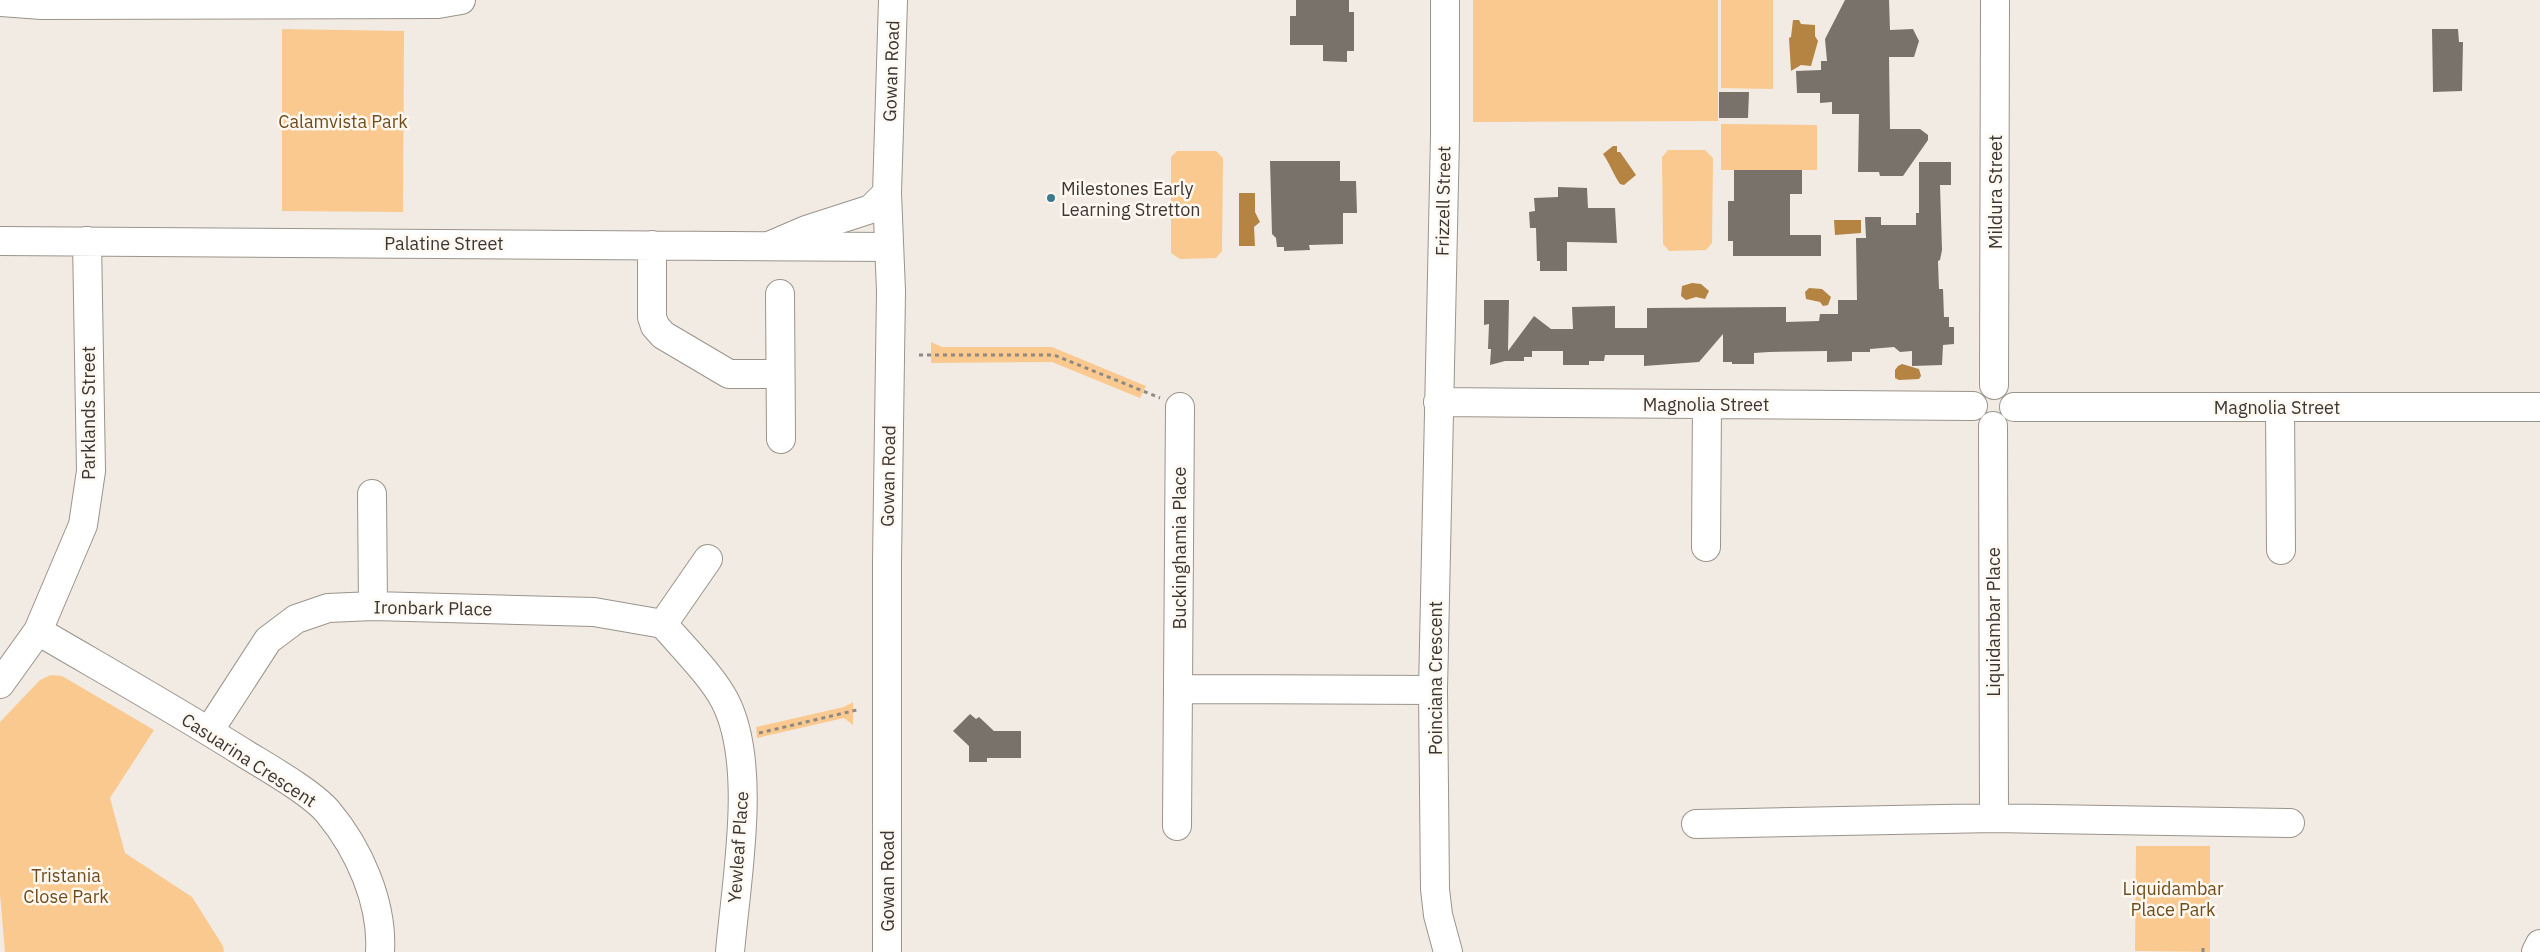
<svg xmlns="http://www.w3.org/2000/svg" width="2540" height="952" font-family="'IBM Plex Sans',sans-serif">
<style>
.green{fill:#fac98f}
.water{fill:#b58342}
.building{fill:#78726b}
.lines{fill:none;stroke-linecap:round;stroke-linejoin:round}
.minor-casing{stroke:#9a948c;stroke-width:30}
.major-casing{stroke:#9a948c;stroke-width:30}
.path{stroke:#8d8984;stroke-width:3;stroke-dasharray:4 4;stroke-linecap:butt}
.minor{stroke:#fff;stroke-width:28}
.major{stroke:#fff;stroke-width:28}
.poi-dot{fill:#3b7a8e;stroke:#fff8f0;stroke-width:2}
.labels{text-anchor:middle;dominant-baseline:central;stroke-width:5;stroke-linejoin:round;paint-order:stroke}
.street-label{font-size:18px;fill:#393634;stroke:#fff8f0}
.park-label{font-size:18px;fill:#6f4c1c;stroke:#fff8f0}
.poi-label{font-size:18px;fill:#393634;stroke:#fff8f0;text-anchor:start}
</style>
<rect width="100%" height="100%" fill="#f1ebe3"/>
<path class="green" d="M1473,0H1718V121L1473,122Z
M1721,0H1773V89L1721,88Z
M282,29L404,31L403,212L282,211Z
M1721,124L1817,125V170H1721Z
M1668,150H1705L1713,158L1712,243L1706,250L1669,251L1663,244L1662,157Z
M1177,151H1216L1223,158L1222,251L1216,258L1180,259L1171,253V157Z
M931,342L942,347H1052L1146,386L1140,398L1052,362L931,363Z
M51,675L62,676L154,730L110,798L125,853L192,897L223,946L224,952H5L0,894V722L40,680Z
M853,702V725L844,718L757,738L756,727L844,707Z
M2136,846H2210V952L2135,951Z"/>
<path class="water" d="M1793,20H1799L1801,24L1815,25V36L1818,41L1811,66L1801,65L1791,71L1789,38L1791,37Z
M1613,146H1617V152H1620L1636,175L1624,185L1620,184C1613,174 1610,164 1603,154Z
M1239,193H1255V212L1260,222L1254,227L1255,246H1239Z
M1834,220H1861V233L1835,235Z
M1692,283L1701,284L1709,291L1705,299L1696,297L1686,300L1681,296L1682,286Z
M1809,288L1822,289L1831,297L1828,305L1823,306L1820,302L1806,299L1805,292Z
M1902,364L1919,369L1921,376L1919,379L1899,380L1895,378V370L1898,366Z"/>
<path class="building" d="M1296,0H1349V12H1354V51H1347V62L1323,61V45H1290V16H1296Z
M1845,0H1889L1890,30L1913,29L1919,41L1914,57H1889L1890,129H1920L1928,135V140L1903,176H1880L1879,172H1858L1859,114H1832V102L1820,103V93H1797L1796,71L1821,70V61H1827L1825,39Z
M2432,29H2458L2459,42H2463L2462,91L2433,92Z
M1719,92H1749L1748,118H1719Z
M1270,161H1340V181H1356L1357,213H1343V244L1309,245L1310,250L1284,251V247H1277L1276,238L1272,234Z
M1919,162H1951V185H1940L1942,250L1940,260L1938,261L1939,289H1943L1944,317H1949V327H1954V344L1943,345L1942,365L1912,366V351L1900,352L1894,347L1870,349V352H1852V361L1827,362V351L1769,352L1754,353V364H1732V362H1723V334L1699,362L1644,366V355H1605L1604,361H1589V365H1563V351H1532V357H1524V361H1505L1490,365L1491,349H1488L1489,324L1484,325V300H1509L1508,351L1534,316L1551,329H1573L1572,307L1615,306V328H1647V308L1786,307V322L1819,321L1820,314H1838V300H1857L1856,238H1866L1865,217H1881V225H1916V213H1919Z
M1734,170H1802V194H1790V235H1821V256H1733V241H1728V201H1734Z
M1558,187L1587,188L1588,208H1615L1617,243L1567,242V271H1540V261H1537L1536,228H1530L1529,212L1535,211L1534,198L1558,197Z
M970,714L976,719L979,717L994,731H1021V758H987V762H969V746L953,731Z"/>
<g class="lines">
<defs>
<path id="minor" d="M1445,0V136L1433,690L1435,889L1438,915L1448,952
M0,2L42,5L438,4L461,0
M0,241L889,247
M652,245V317L655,326L663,335L729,374H780
M780,294L781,439
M1994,385L1995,0
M1438,402L1973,406
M2014,407H2540
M2280,407L2281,550
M1993,426L1994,818
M372,494L373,606
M1706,547L1707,404
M663,624L708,559
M38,631C108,672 179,712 247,755C270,769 312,793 328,812C359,849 383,903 380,952
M0,684L38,631L83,525L91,471L87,241
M1178,689L1433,690
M209,731L268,640L296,619L328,608L373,606L594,612L663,624C681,645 713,677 725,701C758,765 736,881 730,952
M1696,824L1994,818L2290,823
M1177,826L1180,407
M2536,952L2540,944"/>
<path id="major" d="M771,245L806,230L871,209L887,193
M887,952V561L891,291L887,193L893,0"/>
</defs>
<use href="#minor" class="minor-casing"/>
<use href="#major" class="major-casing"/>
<path class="path" d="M919,355H1054L1160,398
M759,733L857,710
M2203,948V952"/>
<use href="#minor" class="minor"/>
<use href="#major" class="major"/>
</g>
<circle class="poi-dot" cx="1051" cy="198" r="5"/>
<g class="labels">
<g class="street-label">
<text transform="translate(891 71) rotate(-88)">Gowan Road</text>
<text transform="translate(1995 192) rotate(-90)">Mildura Street</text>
<text transform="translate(1443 201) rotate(-89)">Frizzell Street</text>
<text x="444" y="243">Palatine Street</text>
<text x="1706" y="404">Magnolia Street</text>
<text x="2277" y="407">Magnolia Street</text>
<text transform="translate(88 413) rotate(-90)">Parklands Street</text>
<text transform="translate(888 476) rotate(-89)">Gowan Road</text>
<text transform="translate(1179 548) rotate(-90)">Buckinghamia Place</text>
<text transform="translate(433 608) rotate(1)">Ironbark Place</text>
<text transform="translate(1993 622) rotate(-90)">Liquidambar Place</text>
<text transform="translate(1435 678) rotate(-90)">Poinciana Crescent</text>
<text transform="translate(249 760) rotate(33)">Casuarina Crescent</text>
<text transform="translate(738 847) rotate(-86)">Yewleaf Place</text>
<text transform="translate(887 881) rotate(-90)">Gowan Road</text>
</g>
<g class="park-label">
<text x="343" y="121">Calamvista Park</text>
<text x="66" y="875">Tristania<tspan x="66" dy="21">Close Park</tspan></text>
<text x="2173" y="888">Liquidambar<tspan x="2173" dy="21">Place Park</tspan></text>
</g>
<g class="poi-label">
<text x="1061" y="188">Milestones Early<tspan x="1061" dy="21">Learning Stretton</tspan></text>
</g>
</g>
</svg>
